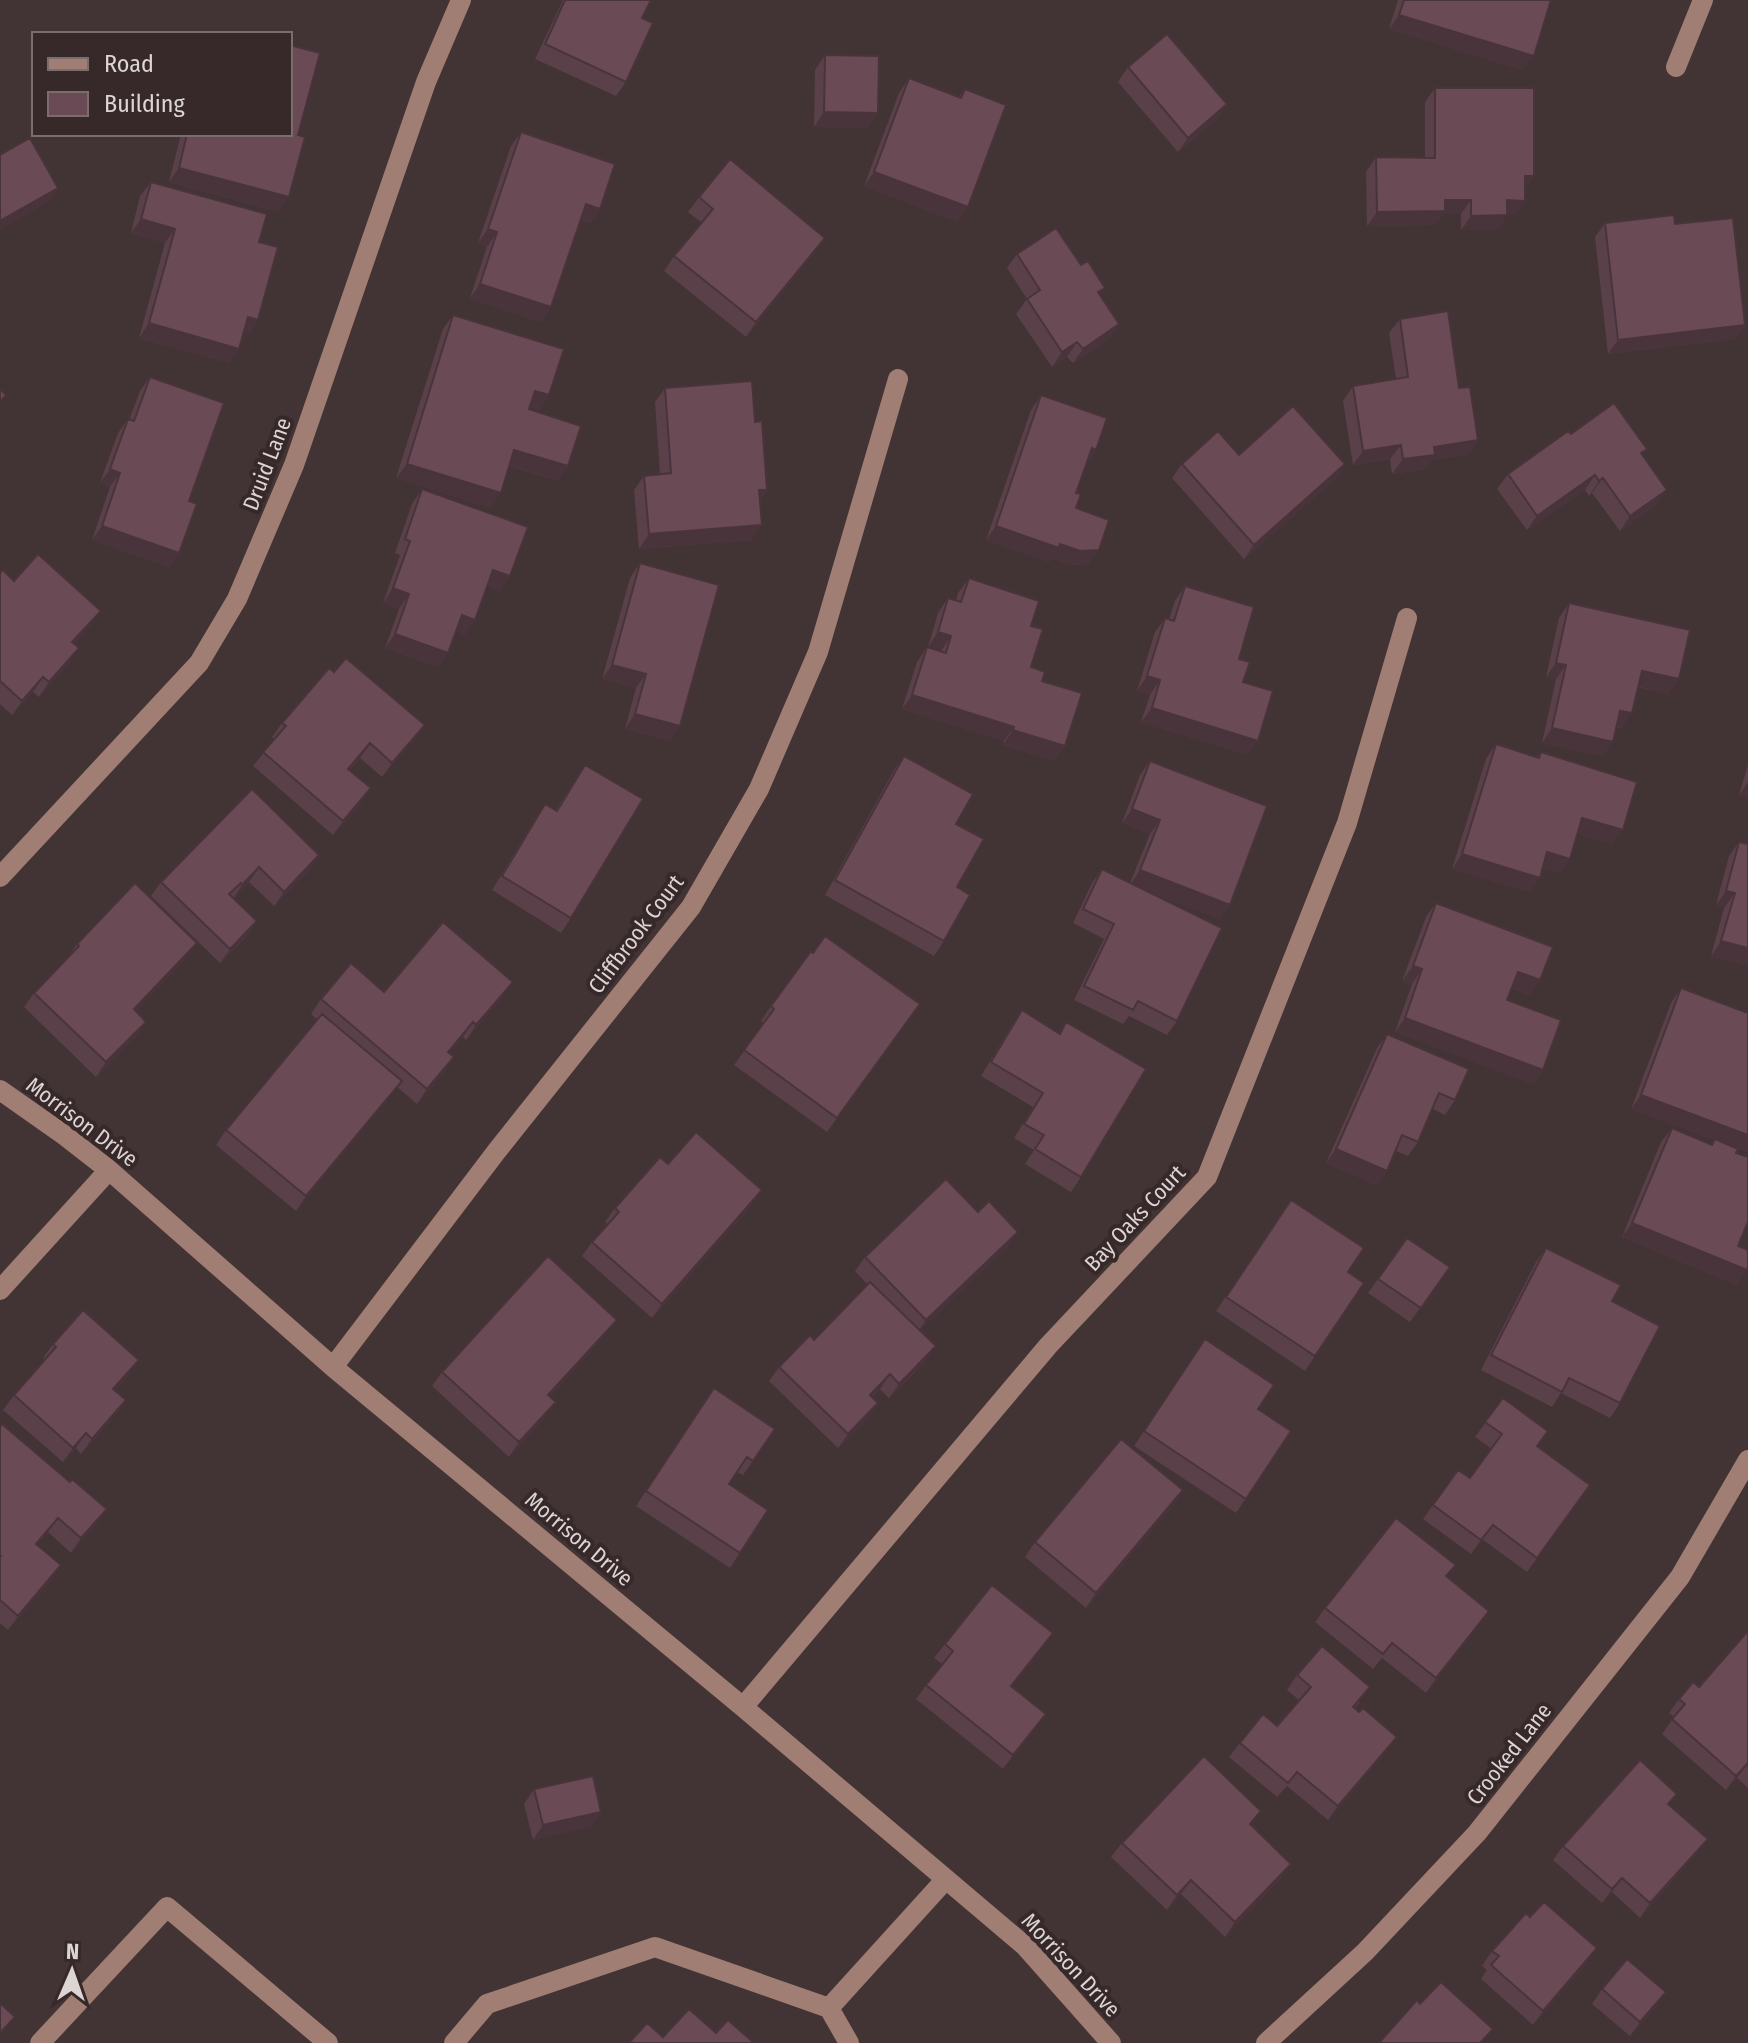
<svg xmlns="http://www.w3.org/2000/svg" width="1748" height="2043" font-family="'Fira Sans Condensed',sans-serif">
<style>
.lines{fill:none;stroke-linecap:round;stroke-linejoin:round}
.minor{stroke:#a17e73;stroke-width:20}
.wall{fill:#5a4049}
.shaded-wall{fill:#4a343c}
.building{fill:#694a55;stroke:#4a343c;stroke-width:2}
.labels{text-anchor:middle;dominant-baseline:central;stroke-width:8;stroke-linejoin:round;paint-order:stroke}
.street-label{font-size:22px;fill:#ddd4d4;stroke:#37292a}
</style>
<rect width="100%" height="100%" fill="#423334"/>
<g class="lines">
<path class="minor" d="M1676,67L1703,0
M0,877L199,663L237,599L294,465L426,82L461,0
M0,1090L64,1135L109,1170L333,1367L743,1707L1025,1946L1111,2043
M0,1290L109,1170
M333,1367L496,1152L691,907L759,789L818,652L898,379
M743,1707L1048,1346L1207,1177L1347,823L1407,618
M829,2008L849,2043
M40,2043L167,1907L328,2043
M454,2043L487,2004L655,1947L829,2008L946,1879
M1266,2043L1365,1952L1477,1833L1680,1577L1748,1460"/>
</g>
<path class="wall" d="M563,0H651L642,18L626,82L616,96L535,59Z
M1398,0H1551L1523,70L1389,29Z
M825,55L878,113L867,128L814,127L815,70Z
M1128,67L1227,104L1217,119L1178,152L1118,82Z
M909,78L959,97L965,89L958,222L864,186L899,93Z
M1435,88L1534,176L1525,188L1515,215H1507L1497,230H1461V214H1443L1435,225L1367,226L1366,172L1376,157L1425,158V102Z
M521,132L600,209L590,223L580,220L551,307L540,322L470,298L487,247L478,243L511,146Z
M181,134L298,135L279,212L169,182Z
M151,182L259,242L258,320L248,335L244,333L229,363L139,338L165,243L131,233L140,196Z
M699,197L825,238L815,252L746,337L664,271L674,256L702,223L688,212Z
M1605,223L1675,224L1745,325L1735,339L1608,354L1595,237Z
M1017,254L1100,295L1119,324L1109,339L1073,363L1067,357L1052,367L1016,314L1027,299L1007,268Z
M453,315L549,395L539,410L530,407L529,409L558,481L509,466L491,508L396,478L443,329Z
M1400,319L1459,388L1478,440L1468,454L1431,460L1425,469L1392,474L1390,459L1353,465L1343,401L1353,386L1396,379L1389,333Z
M150,377L189,501L179,553L169,567L92,540L110,487L100,483L118,433L128,419L129,420L140,391Z
M665,388L755,422L767,490L760,500L752,540L639,549L634,490L644,476L660,474L655,402Z
M1041,395L1096,450L1087,463L1076,493V508L1099,550L1088,564L1070,565L1051,558L1049,562L986,540L1031,410Z
M1571,434L1643,455L1657,504L1620,531L1592,493L1589,496L1585,490L1527,530L1497,489L1508,474Z
M1239,455L1345,464L1335,479L1244,559L1172,478L1182,464Z
M422,489L510,576L500,591L487,586L465,635L456,631L448,653L438,667L385,648L399,609L383,603L400,555L395,553L412,504Z
M640,563L670,741L625,729L636,688L602,679L630,578Z
M0,573L91,625L74,644L69,663L39,697L33,692L12,715L0,704Z
M969,578L1031,626V667L1042,681L1055,761L1003,745L1004,741L902,709L917,662L927,647L941,652V651L928,647L938,613L948,598L956,601L958,593Z
M1185,586L1239,659L1243,682L1248,755L1141,722L1150,695L1137,691L1155,632L1165,618L1169,619L1175,601Z
M1569,603L1669,694L1638,687L1622,728L1616,727L1603,756L1542,743L1556,679L1546,677L1559,618Z
M334,672L425,725L414,740L382,777L360,758L350,770L361,803L333,835L253,766L275,739L272,737L282,723Z
M1496,744L1537,757L1541,752L1613,844L1578,834L1560,873L1543,868L1530,892L1452,869L1486,759Z
M904,756L956,824L957,887L944,941L934,956L825,895L894,770Z
M1150,761L1230,905L1220,919L1151,893L1177,1021L1167,1035L1129,1016L1123,1024L1074,1000L1104,939L1073,923L1092,883L1102,869L1130,883L1150,834L1122,823L1140,775Z
M1748,764V797L1739,795Z
M585,765L571,918L561,933L492,890L535,819L545,804L555,811Z
M1739,842L1748,966L1711,956L1724,908L1716,905L1729,856Z
M319,855L309,870L274,906L249,882L234,898L257,921L247,936L220,963L151,896L161,882Z
M1436,903L1530,995L1512,988L1507,1000L1543,1070L1533,1084L1395,1032L1412,984L1402,981L1426,917Z
M77,944L187,957L136,1011L146,1022L136,1036L96,1077L24,1007L34,993L67,958Z
M1681,988L1738,1149L1736,1153L1738,1246L1737,1285L1622,1237L1661,1142L1672,1128L1711,1144L1714,1140L1631,1109L1671,1003Z
M384,992L503,996L466,1040L463,1037L449,1053L444,1072L417,1104L397,1087L296,1211L216,1145L226,1130L318,1020L311,1014L321,999Z
M920,1004L827,1132L734,1065L764,1023L761,1021L771,1006Z
M1022,1010L1059,1033L1066,1022L1081,1177L1071,1192L1025,1164L1034,1150L1014,1138L1033,1107L981,1076L1012,1025Z
M1387,1034L1455,1100L1445,1115L1433,1109L1418,1142L1408,1156L1396,1151L1387,1171L1377,1185L1326,1163L1377,1048Z
M668,1164L752,1205L652,1318L582,1256L592,1242L608,1225L605,1222L615,1208Z
M1291,1200L1348,1272L1364,1283L1305,1371L1216,1311Z
M1407,1238L1450,1267L1410,1322L1368,1293Z
M1008,1246L920,1330L926,1361L889,1398L880,1389L872,1397L878,1403L868,1418L838,1448L769,1381L779,1367L814,1340L868,1285L855,1271L865,1257Z
M1546,1248L1620,1403L1610,1418L1561,1393L1552,1407L1481,1370L1536,1262Z
M606,1334L550,1396L546,1416L509,1457L432,1386L442,1372Z
M1205,1339L1258,1409L1291,1431L1236,1513L1134,1446Z
M53,1344L129,1374L115,1390L126,1400L116,1414L81,1454L76,1448L63,1462L3,1410L14,1395L45,1360L43,1358Z
M1503,1398L1537,1447L1590,1485L1527,1572L1482,1539L1471,1554L1423,1519L1458,1470L1470,1478L1492,1449L1475,1437Z
M704,1403L775,1429L743,1475L737,1472L729,1484L768,1510L730,1568L636,1506Z
M0,1427L97,1523L71,1553L48,1532L37,1545L61,1565L51,1580L8,1630L0,1623Z
M1183,1490L1173,1505L1086,1608L1025,1557L1035,1542Z
M1447,1577L1479,1625L1426,1693L1382,1658L1373,1669L1315,1622L1325,1608Z
M1748,1631V1788L1737,1778L1726,1790L1662,1734L1674,1717L1669,1713L1679,1699L1699,1687Z
M1053,1633L1012,1687L1036,1728L1003,1769L916,1699L942,1664L934,1658L945,1644Z
M1297,1675L1360,1702L1354,1708L1387,1751L1328,1820L1287,1786L1277,1797L1229,1757L1240,1743L1277,1726L1299,1700L1287,1690Z
M534,1789L601,1812L591,1826L533,1840L524,1804Z
M1252,1825L1291,1864L1281,1878L1225,1937L1181,1894L1167,1910L1111,1857L1122,1843Z
M1708,1839L1697,1853L1640,1918L1612,1892L1602,1903L1553,1860L1563,1846Z
M1492,1951L1587,1963L1533,2025L1481,1979L1487,1970L1482,1966Z
M1602,1989L1666,1992L1656,2007L1630,2036L1592,2004Z"/>
<path class="shaded-wall" d="M1399,15L1534,56L1523,70L1389,29Z
M1227,104L1217,119L1178,152L1188,138Z
M824,112L878,113L867,128L814,127Z
M179,168L289,197L279,212L169,182Z
M874,172L968,207L958,222L864,186Z
M1525,176H1534L1524,190Z
M58,188L48,202L0,230V221Z
M1445,200H1471L1461,214H1443L1435,225L1367,226L1377,212Z
M1507,200L1525,201L1515,215H1497Z
M586,204L600,209L590,223L575,218Z
M1507,215L1497,230H1461L1471,216Z
M141,219L175,229L165,243L131,233Z
M488,229L497,232L487,247L478,243Z
M825,238L815,252L746,337L756,322Z
M480,284L551,307L540,322L470,298Z
M248,317L258,320L248,335L238,331Z
M149,323L239,349L229,363L139,338Z
M1119,324L1109,339L1073,363L1083,349Z
M1745,325L1735,339L1608,354L1618,340Z
M1077,342L1067,357L1052,367L1062,352Z
M535,391L549,395L539,410L525,406Z
M1478,440L1468,454L1431,460L1425,469L1392,474L1403,459L1434,447Z
M1401,445L1390,459L1353,465L1363,451Z
M1092,448L1096,450L1086,464Z
M514,450L568,466L558,481L504,464Z
M407,464L501,493L491,508L396,478Z
M1345,464L1335,479L1244,559L1254,545Z
M110,469L120,473L110,487L100,483Z
M1595,475L1585,490L1527,530L1537,516Z
M1603,478L1592,493L1589,496L1599,481Z
M759,490H767L757,504Z
M1667,490L1657,504L1620,531L1630,516Z
M762,525L752,540L639,549L649,534Z
M102,526L179,553L169,567L92,540Z
M996,526L1060,544L1099,550L1088,564L1070,565L1051,558L1049,562L986,540Z
M493,570L510,576L500,591L483,585Z
M393,588L409,594L399,609L383,603Z
M101,611L91,625L62,657L72,642Z
M462,615L475,620L465,635L451,630Z
M938,632L951,636L941,651L928,647Z
M395,634L448,653L438,667L385,648Z
M79,648L69,663L39,697L49,682Z
M1556,663L1566,665L1556,679L1546,677Z
M612,665L646,674L636,688L602,679Z
M1642,671L1679,679L1669,694L1632,685Z
M1147,676L1160,680L1150,695L1137,691Z
M43,677L33,692L12,715L22,701Z
M912,695L1014,727L1004,741L902,709Z
M1152,708L1258,741L1248,755L1141,722Z
M1620,711L1632,713L1622,728L1610,725Z
M635,714L680,726L670,741L625,729Z
M425,725L414,740L382,777L392,763Z
M1552,728L1613,742L1603,756L1542,743Z
M1013,730L1065,746L1055,761L1003,745Z
M370,743L360,758L338,784L348,769Z
M1748,782V797L1739,795Z
M371,788L361,803L333,835L343,821Z
M1132,809L1160,820L1150,834L1122,823Z
M1582,818L1623,830L1613,844L1572,832Z
M1547,852L1570,859L1560,873L1537,867Z
M1462,854L1540,878L1530,892L1452,869Z
M319,855L309,870L274,906L284,892Z
M259,867L249,882L232,900L242,885Z
M1140,870L1230,905L1220,919L1130,885Z
M1726,891L1735,893L1724,908L1716,905Z
M257,921L247,936L220,963L230,949Z
M1721,941L1748,948V966L1711,956Z
M197,943L187,957L124,1024L134,1009Z
M1413,966L1422,969L1412,984L1402,981Z
M1518,972L1540,980L1530,995L1508,986Z
M513,982L503,996L466,1040L476,1025Z
M1405,1018L1543,1070L1533,1084L1395,1032Z
M146,1022L136,1036L96,1077L106,1062Z
M473,1022L463,1037L438,1067L448,1052Z
M454,1057L444,1072L417,1104L427,1089Z
M402,1081L392,1095L296,1211L306,1196Z
M1641,1095L1748,1135V1153L1631,1109Z
M1336,1149L1387,1171L1377,1185L1326,1163Z
M762,1190L752,1205L652,1318L662,1304Z
M1632,1223L1747,1270L1737,1285L1622,1237Z
M1018,1232L1008,1246L916,1334L926,1320Z
M617,1320L606,1334L538,1409L548,1395Z
M936,1346L926,1361L889,1398L899,1384Z
M139,1360L129,1374L103,1403L113,1389Z
M890,1374L880,1389L859,1410L870,1395Z
M126,1400L116,1414L81,1454L92,1439Z
M556,1402L546,1416L509,1457L519,1442Z
M878,1403L868,1418L838,1448L848,1434Z
M86,1433L76,1448L63,1462L73,1448Z
M1183,1490L1173,1505L1086,1608L1096,1593Z
M107,1509L97,1523L71,1553L81,1538Z
M58,1518L48,1532L26,1558L36,1544Z
M61,1565L51,1580L8,1630L18,1616Z
M1489,1611L1479,1625L1426,1693L1436,1678Z
M1053,1633L1043,1648L1001,1701L1011,1686Z
M1046,1714L1036,1728L1003,1769L1013,1755Z
M1397,1737L1387,1751L1328,1820L1338,1806Z
M1747,1764L1737,1778L1726,1790L1736,1776Z
M601,1812L591,1826L533,1840L543,1825Z
M1708,1839L1697,1853L1640,1918L1650,1903Z
M1291,1864L1281,1878L1225,1937L1235,1922Z
M1622,1878L1612,1892L1602,1903L1612,1889Z
M1191,1880L1181,1894L1167,1910L1177,1895Z
M1597,1948L1587,1963L1533,2025L1543,2011Z
M1666,1992L1656,2007L1630,2036L1640,2022Z"/>
<path class="building" d="M565,0H651L642,18L653,23L626,82L545,44Z
M1404,0H1551L1534,56L1399,15Z
M1167,34L1227,104L1188,138L1128,67Z
M290,45L320,53L298,135L305,137L289,197L179,168L187,134H290Z
M825,55L879,56L878,113L824,112Z
M909,78L961,98L965,89L1006,105L968,207L874,172Z
M1435,88H1534V176H1525V201L1507,200V215L1471,216V200H1445V211L1377,212L1376,157L1435,158Z
M521,132L615,164L600,209L586,204L551,307L480,284L497,232L488,229Z
M30,138L58,188L0,221V155Z
M730,159L825,238L756,322L674,256L713,209L699,197Z
M151,182L267,214L259,242L278,247L258,320L248,317L239,349L149,323L175,229L141,219Z
M1674,215L1675,224L1733,218L1745,325L1618,340L1605,223Z
M1056,228L1081,265L1088,261L1105,288L1098,292L1119,324L1083,349L1077,342L1062,352L1027,299L1040,290L1017,254Z
M1448,311L1459,388L1470,387L1478,440L1434,447L1435,455L1403,459L1401,445L1363,451L1353,386L1408,377L1400,319Z
M453,315L564,349L549,395L535,391L529,409L581,426L568,466L514,450L501,493L407,464Z
M150,377L224,403L189,501L197,504L179,553L102,526L120,473L110,469L128,419L134,421Z
M752,381L755,422L762,421L767,490H759L762,525L649,534L644,476L671,473L665,388Z
M0,389L6,395L0,402Z
M1041,395L1107,418L1096,450L1092,448L1076,493L1081,494L1076,508L1109,520L1099,550L1080,551L1060,544L1059,548L996,526Z
M1614,403L1647,449L1641,453L1667,490L1630,516L1603,478L1599,481L1595,475L1537,516L1508,474L1568,431L1571,434Z
M1293,406L1345,464L1254,545L1182,464L1218,431L1239,455Z
M422,489L528,527L510,576L493,570L475,620L462,615L448,653L395,634L409,594L393,588L410,541L405,539Z
M38,554L101,611L72,642L79,648L49,682L43,677L22,701L0,681V573L3,570L14,581Z
M640,563L719,585L680,726L635,714L646,674L612,665Z
M969,578L1039,601L1031,626L1043,629L1031,667L1045,672L1042,681L1082,693L1065,746L1013,730L1014,727L912,695L927,647L946,653L951,636L938,632L948,598L961,602Z
M1185,586L1254,607L1239,659L1250,662L1243,682L1273,691L1258,741L1152,708L1160,680L1147,676L1165,618L1174,621Z
M1569,603L1690,630L1679,679L1642,671L1632,713L1620,711L1613,742L1552,728L1566,665L1556,663Z
M346,658L425,725L392,763L370,743L348,769L371,788L343,821L263,752L286,726L282,723L329,668L334,672Z
M1496,744L1539,758L1541,752L1637,782L1623,830L1582,818L1570,859L1547,852L1540,878L1462,854Z
M904,756L973,794L956,824L984,839L957,887L970,895L944,941L835,880Z
M1150,761L1267,806L1230,905L1140,870L1160,820L1132,809Z
M585,765L643,799L571,918L502,876L545,804L557,811Z
M252,789L319,855L284,892L259,867L242,885L241,883L229,894L257,921L230,949L161,882Z
M1739,842L1748,844V948L1721,941L1735,893L1726,891Z
M1102,869L1222,928L1177,1021L1138,1001L1133,1010L1084,986L1114,924L1083,909Z
M135,883L197,943L134,1009L146,1022L106,1062L34,993L79,946L77,944Z
M1436,903L1553,947L1540,980L1518,972L1507,1000L1561,1020L1543,1070L1405,1018L1422,969L1413,966Z
M443,922L513,982L476,1025L473,1022L448,1052L454,1057L427,1089L321,999L351,963L384,992Z
M825,936L920,1004L837,1118L744,1050L774,1009L771,1006L811,951L813,953Z
M1681,988L1748,1013V1135L1641,1095Z
M1022,1010L1060,1034L1066,1022L1146,1069L1081,1177L1035,1149L1044,1135L1024,1124L1043,1093L991,1062Z
M322,1014L402,1081L306,1196L226,1130Z
M1387,1034L1469,1069L1455,1100L1439,1093L1418,1142L1402,1135L1387,1171L1336,1149Z
M1672,1128L1712,1145L1715,1139L1738,1149L1736,1153L1748,1157V1222L1738,1246L1748,1250V1267L1747,1270L1632,1223Z
M696,1132L762,1190L662,1304L592,1242L619,1212L615,1208L660,1157L668,1164Z
M946,1179L978,1212L989,1201L1018,1232L926,1320L865,1257Z
M1291,1200L1364,1248L1348,1272L1364,1283L1315,1356L1226,1297Z
M1407,1238L1450,1267L1421,1308L1378,1279Z
M1546,1248L1621,1285L1612,1301L1660,1326L1620,1403L1569,1378L1562,1392L1491,1355Z
M548,1256L617,1320L548,1395L556,1402L519,1442L442,1372Z
M870,1282L936,1346L899,1384L890,1374L870,1395L878,1403L848,1434L779,1367L810,1335L814,1340Z
M83,1310L139,1360L113,1389L126,1400L92,1439L86,1433L73,1448L14,1395L56,1347L53,1344Z
M1205,1339L1274,1385L1258,1409L1291,1431L1246,1499L1144,1431Z
M714,1388L775,1429L753,1461L747,1457L729,1484L768,1510L740,1553L646,1491Z
M1503,1398L1548,1431L1537,1446L1590,1485L1537,1558L1493,1525L1481,1540L1433,1505L1458,1470L1470,1478L1502,1434L1485,1422Z
M2,1424L70,1482L72,1479L107,1509L81,1538L58,1518L36,1544L61,1565L18,1616L0,1600V1557L1,1556L0,1555V1427Z
M1121,1439L1183,1490L1096,1593L1035,1542Z
M1396,1518L1456,1565L1446,1576L1489,1611L1436,1678L1392,1643L1383,1654L1325,1608Z
M992,1585L1053,1633L1011,1686L1046,1714L1013,1755L926,1685L953,1651L945,1644Z
M1748,1631V1765L1747,1764L1736,1776L1672,1719L1685,1704L1679,1699L1693,1682L1699,1687Z
M1322,1646L1370,1687L1353,1707L1359,1712L1363,1708L1397,1737L1338,1806L1297,1772L1288,1783L1240,1743L1263,1714L1277,1726L1311,1687L1297,1675Z
M1204,1756L1261,1811L1250,1824L1291,1864L1235,1922L1191,1880L1177,1895L1122,1843Z
M1640,1760L1677,1794L1668,1804L1708,1839L1650,1903L1622,1878L1612,1889L1563,1846Z
M593,1776L601,1812L543,1825L534,1789Z
M1544,1902L1597,1948L1543,2011L1491,1965L1499,1956L1492,1951L1526,1913L1530,1917Z
M1627,1959L1666,1992L1640,2022L1602,1989Z
M1441,1982L1493,2029L1480,2043H1379L1417,2000L1420,2004Z
M0,2003L15,2017L0,2033Z
M689,2009L716,2033L728,2020L754,2043H629L647,2023L663,2037Z"/>
<g class="labels">
<g class="street-label">
<text transform="translate(267 464) rotate(-69)">Druid Lane</text>
<text transform="translate(636 934) rotate(-53)">Cliffbrook Court</text>
<text transform="translate(82 1122) rotate(37)">Morrison Drive</text>
<text transform="translate(1135 1218) rotate(-47)">Bay Oaks Court</text>
<text transform="translate(579 1539) rotate(40)">Morrison Drive</text>
<text transform="translate(1509 1754) rotate(-52)">Crooked Lane</text>
<text transform="translate(1071 1965) rotate(47)">Morrison Drive</text>
</g>
</g>
<rect x="32" y="32" width="260" height="104" fill="#37292a" stroke="#796d6e" stroke-width="2"/>
<rect x="48" y="58" width="40" height="12" fill="#a17e73" stroke="#796d6e" stroke-width="2"/>
<text x="104" y="72" font-size="24" fill="#ddd4d4">Road</text>
<rect x="48" y="92" width="40" height="24" fill="#694a55" stroke="#796d6e" stroke-width="2"/>
<text x="104" y="112" font-size="24" fill="#ddd4d4">Building</text>
<g transform="translate(72 1971) rotate(2)" stroke="#37292a" stroke-width="6" paint-order="stroke">
<path d="M0-6L14 30L0 20L-14 30Z" fill="#ddd4d4"/>
<text y="-12" font-size="22" font-weight="bold" text-anchor="middle" fill="#ddd4d4">N</text>
</g>
</svg>
